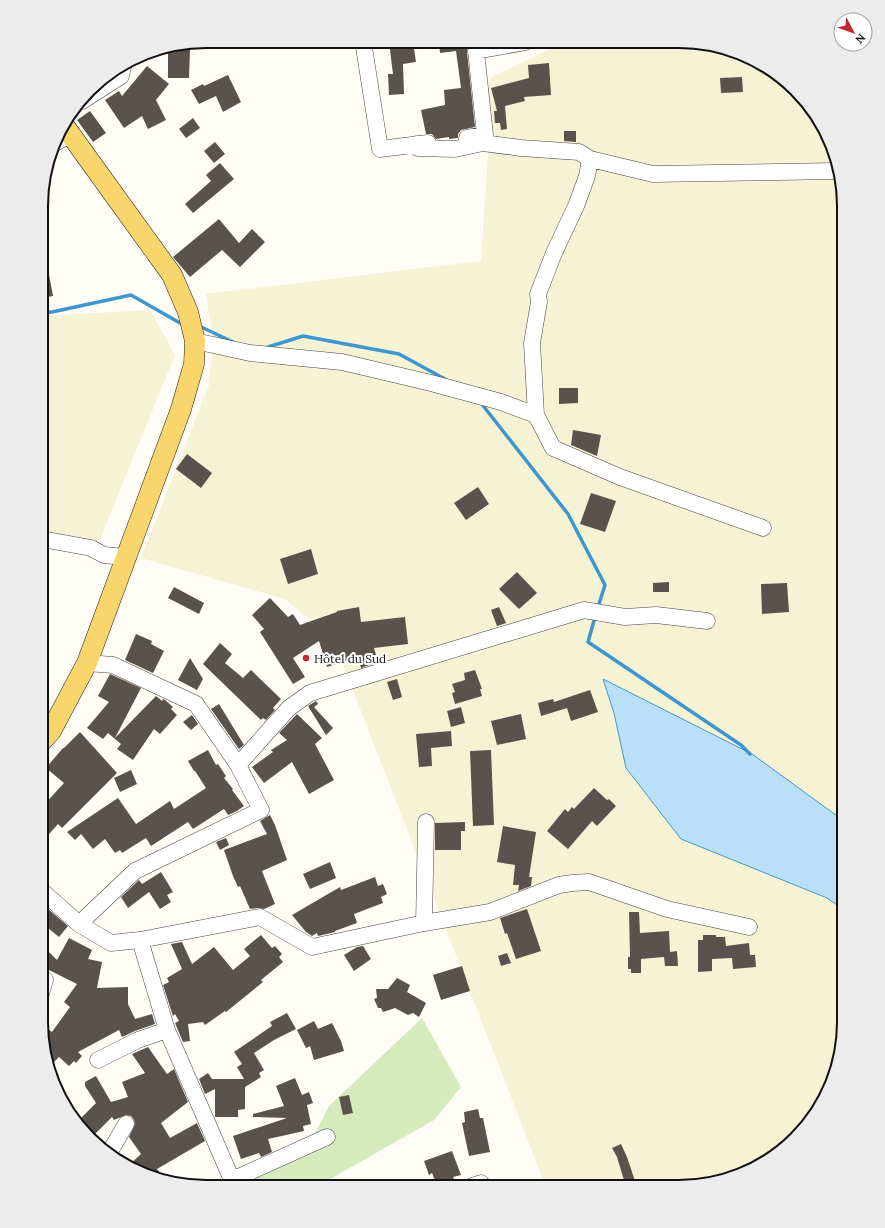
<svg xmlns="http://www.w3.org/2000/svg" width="885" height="1228" font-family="Lora,serif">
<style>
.farmland{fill:#f6f3d4}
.green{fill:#d5ebbd}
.water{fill:#b9e0f7;stroke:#3f96cf}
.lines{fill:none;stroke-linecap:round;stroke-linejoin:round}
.stream{stroke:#3f96cf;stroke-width:3.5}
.building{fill:#5a524d}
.minor-casing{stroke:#444;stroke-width:17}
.major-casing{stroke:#222;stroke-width:21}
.minor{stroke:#fff;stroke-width:16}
.major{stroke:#f9d66b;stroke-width:20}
.poi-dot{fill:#c4262e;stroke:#fff;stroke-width:1.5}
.labels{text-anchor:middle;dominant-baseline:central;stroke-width:4;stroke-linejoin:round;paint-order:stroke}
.poi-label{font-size:12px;fill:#111;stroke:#fff;text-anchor:start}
.rim{fill:none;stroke:#111;stroke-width:2}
</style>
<rect width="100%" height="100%" fill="#fffdf5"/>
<path class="farmland" d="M565,42H701L742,53L779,75L827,133L844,206V1033L835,1075L816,1114L788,1146L752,1170L679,1187H546L333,639L285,599L141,558L209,385L213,339L206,294L481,261L491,108L485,88L492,77Z
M150,310L175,355L92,559L42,533V316Z"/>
<path class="green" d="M422,1018L461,1087L434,1120L318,1186H249L245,1177L310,1143L329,1106Z"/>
<path class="water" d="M603,679L752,754L844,821V910L827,898L681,839L626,768L614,713Z"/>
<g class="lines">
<path class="stream" d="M42,313L52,312L131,295L180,323L185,324
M199,326L233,342
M265,348L303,336L399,354L445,379
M481,403L568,514L605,585L598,607
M595,617L588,642L741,745L750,754"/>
</g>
<path class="building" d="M389,42H413L416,62L403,64L404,94L389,95L388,74H393Z
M439,42H467L468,46L467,52L475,127L461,130L458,134V138L449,139V137L436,139L432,134H426L421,110L445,105L444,90L461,88L456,51L440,53Z
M168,50H190L189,78H168Z
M549,63L551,95L524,97L525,101L505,106L507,129L501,130L500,123H495L494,111H497L491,88L529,78L528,65Z
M147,66L169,84L156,100L166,120L148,129L142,116L124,128L105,100L119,91L122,96Z
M228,75L241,102L223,112L216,96L199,104L191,90L203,84L204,86Z
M742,77L743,92L721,93L720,78Z
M90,111L106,133L93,142L77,120Z
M193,118L200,128L186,138L179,129Z
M564,131H576V142L564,141Z
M215,142L225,154L214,163L204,151Z
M220,163L234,179L193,213L185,204L211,181L206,175Z
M219,219L239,243L252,229L265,242L240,267L222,250L190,277L173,257Z
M47,264L53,296L42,298V265Z
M559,388H578V403L559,404Z
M573,430L601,435L597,456L571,445Z
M187,454L212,473L201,488L176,469Z
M478,487L489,504L466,520L454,503Z
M591,493L616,501L605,532L580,524Z
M311,549L318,574L288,584L280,559Z
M517,572L537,593L519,609L499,589Z
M669,582V592H653V583Z
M787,583L789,612L762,614L761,584Z
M174,587L204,603L199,614L168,598Z
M270,598L288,617L293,614L300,625L337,612V611L359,607L361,622L405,617L408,644L374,648L378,662L361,668L358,657L327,667L319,641L293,658L305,677L293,684L260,632L264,629L252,615Z
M499,607L506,623L497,626L491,610Z
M136,634L152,641L151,644L164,651L153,673L125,660Z
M220,643L232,654L225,663L243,678L251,670L281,699L273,708L275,710L266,720L263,718L261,720L203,664Z
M190,658L203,679L197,690L178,680Z
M475,670L482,689H480L482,696L455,704L452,693L455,692L452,684L465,680L464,673Z
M110,674L141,688L115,738L156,696L162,701L163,699L165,700L173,707L171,709L177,715L160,734L154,729L133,760L117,749L121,744L108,733L103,739L87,728L109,702L98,696Z
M397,679L402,697L393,700L387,682Z
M590,690L598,712L571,721L567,708L541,716L538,703L553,699L554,702Z
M316,701L318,704L314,707L333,728L326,735L308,706Z
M219,704L244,745L239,749L211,709Z
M461,707L465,723L451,727L447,711Z
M297,714L322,738L315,744L334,780L309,794L292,762L264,783L252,767L273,752L271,750L287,740L279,733Z
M521,714L526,739L497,745L491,721Z
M192,715L198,724L191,730L183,722Z
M451,731L452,746L431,748L432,766L419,767L416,734Z
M80,732L117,773L62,828L58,824L41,843V808L64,783L46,768L63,748H64Z
M208,750L216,765L218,764L226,776L224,778L233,789L232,790L244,806L237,811L228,815L224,809L193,829L188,822L151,846L146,838L122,853L120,850L115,853L105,839L93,849L81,834L75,840L67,832L118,798L136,824L170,801L174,809L206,788L195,771H194L188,761Z
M491,750L494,825L473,826L470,751Z
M131,770L137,784L120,792L114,778Z
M594,788L607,800L609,799L616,806L597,826L592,821L568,849L547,831L565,809L568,812L572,807L574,809Z
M270,815L275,825L287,860L262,871L275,904L264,909L258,908L250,909L240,886L238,887L233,876L224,850L267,834L260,821Z
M465,822V831H461V850H435V823Z
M503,826L536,832L529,877H532L531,886L518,891L519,885H513L515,865L497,862Z
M226,838L229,845L220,850L216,842Z
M330,862L336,878L310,889L303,874Z
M161,872L173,892L167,895L171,902L160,909L149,892L128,908L121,897L139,880L142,884Z
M375,877L378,886L383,884L387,894L381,897L383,903L354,914L357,923L335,931V932L318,936L317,933L312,936L306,932L292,915L340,887L341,890Z
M41,903L68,926L59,937L48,928L41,936Z
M527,909L541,951L516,959L507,933L505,934L500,918Z
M629,912H639L640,933L669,931L670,952L677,951L678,966H665L664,957L641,959V973H631V969H628V957H630Z
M261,935L272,948L275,946L282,954L279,957L283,962L261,980L263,982L226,1012L225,1011L205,1025L203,1022L188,1024L190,1041L183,1042L175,1023L179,1021L175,1014L173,1016L163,985L169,982L167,978L182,969L171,944L182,942L192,964L214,947L233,970L250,956L244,949Z
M703,935H716V937H725L726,946L749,943L750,955H755L756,967L733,969L732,958L712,959V971L698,972V940H703Z
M69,938L92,950L88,959L102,962L97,988L128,987V1004L135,1019L152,1014L155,1024L135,1031L122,1037L119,1030L78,1052L82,1056L76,1063L74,1061L69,1066L59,1057L51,1065L41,1024L52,1032L70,1007L64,1002L77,984L41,966V944L57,960Z
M363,946L371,959L354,971L344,955L357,947Z
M507,953L511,963L501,966L498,956Z
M462,966L470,991L441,1000L433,975Z
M397,978L410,985L407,992L426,1003L419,1017L413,1013L408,1015L395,1008L383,1012L381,1008H378L374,999L377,998L376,989H388Z
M287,1013L296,1029L274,1040L254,1053L264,1070L259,1073L261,1077L245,1087V1109L238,1110V1117H215V1089L205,1094L199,1079L208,1073L212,1079H244L237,1067L242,1064L234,1052L272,1026L270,1022Z
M314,1021L318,1029L332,1023L341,1041L344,1051L314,1060L310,1046L306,1048L297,1030Z
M148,1047L167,1074L174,1069L188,1102L161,1123L170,1138L197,1123L205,1141L157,1169L160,1173L155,1178L143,1175L128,1166L141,1154L129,1137L135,1124L134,1120L131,1116L126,1115L114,1120L112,1117L93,1136L79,1120L96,1103L85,1086V1082L96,1076L111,1102L128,1097L122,1082L145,1073L132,1054Z
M295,1078L302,1095L309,1092L313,1103L307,1105L311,1124L303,1126L304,1131L268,1139L272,1152L261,1157L259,1153L241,1159L233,1136L287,1118L253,1117V1114L284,1106L276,1086Z
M349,1095L353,1113L343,1115L339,1097Z
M478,1109L480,1118H483L490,1152L469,1156L462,1123L465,1122L464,1112Z
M621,1144L627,1157L637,1187H626L617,1157L612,1148Z
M452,1151L461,1175L453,1177L454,1179L437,1185L432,1173L429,1175L424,1161Z"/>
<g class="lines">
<defs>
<path id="minor" d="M363,41L380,149L428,143
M82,101L121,76L123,67
M467,138L485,135L476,51L526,42
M57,142L71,134
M417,144L418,148L455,149L483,143L521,148L579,152L590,159L653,174L836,171
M590,159L587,176L576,206L554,253L538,294L539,302L532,343L536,415L553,448L620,477L763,528
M195,341L250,353L342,362L431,383L501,402L536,415
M42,539L91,548L104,555L126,557
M238,765L289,708L310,693L584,610L625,617L656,615L707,621
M41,890L79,924L111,943L140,940L260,917L312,947L424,923L490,912L559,885L572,883L589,882L667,909L749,927
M424,923L426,822
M79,924L135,871L261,810L238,765L196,704L113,665L87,663
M140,940L167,1030L232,1180L234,1186
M41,994L45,980L41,977
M98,1060L138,1040L167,1030
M108,1155L126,1124
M232,1180L327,1137
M472,1186L481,1183"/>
<path id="major" d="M41,742L51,731L87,663L181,409L194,364L195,341L188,312L172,275L63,124"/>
</defs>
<use href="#minor" class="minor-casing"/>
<use href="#major" class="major-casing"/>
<use href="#minor" class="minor"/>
<use href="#major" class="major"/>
</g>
<circle class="poi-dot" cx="306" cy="658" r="4"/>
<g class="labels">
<g class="poi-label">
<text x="314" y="658">Hôtel du Sud</text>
</g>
</g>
<path d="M0 0H885V1228H0ZM206 48H679A158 158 0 0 1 837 206V1022A158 158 0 0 1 679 1180H206A158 158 0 0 1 48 1022V206A158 158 0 0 1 206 48Z" fill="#ececec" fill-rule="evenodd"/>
<path class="rim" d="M206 48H679A158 158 0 0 1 837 206V1022A158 158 0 0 1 679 1180H206A158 158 0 0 1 48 1022V206A158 158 0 0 1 206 48Z"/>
<g transform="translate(853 32) rotate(131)"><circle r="19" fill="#ffffff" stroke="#a0a0a0"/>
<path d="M0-3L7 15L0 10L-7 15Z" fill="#c4262e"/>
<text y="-6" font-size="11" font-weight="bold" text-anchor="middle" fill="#111111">N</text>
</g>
</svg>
